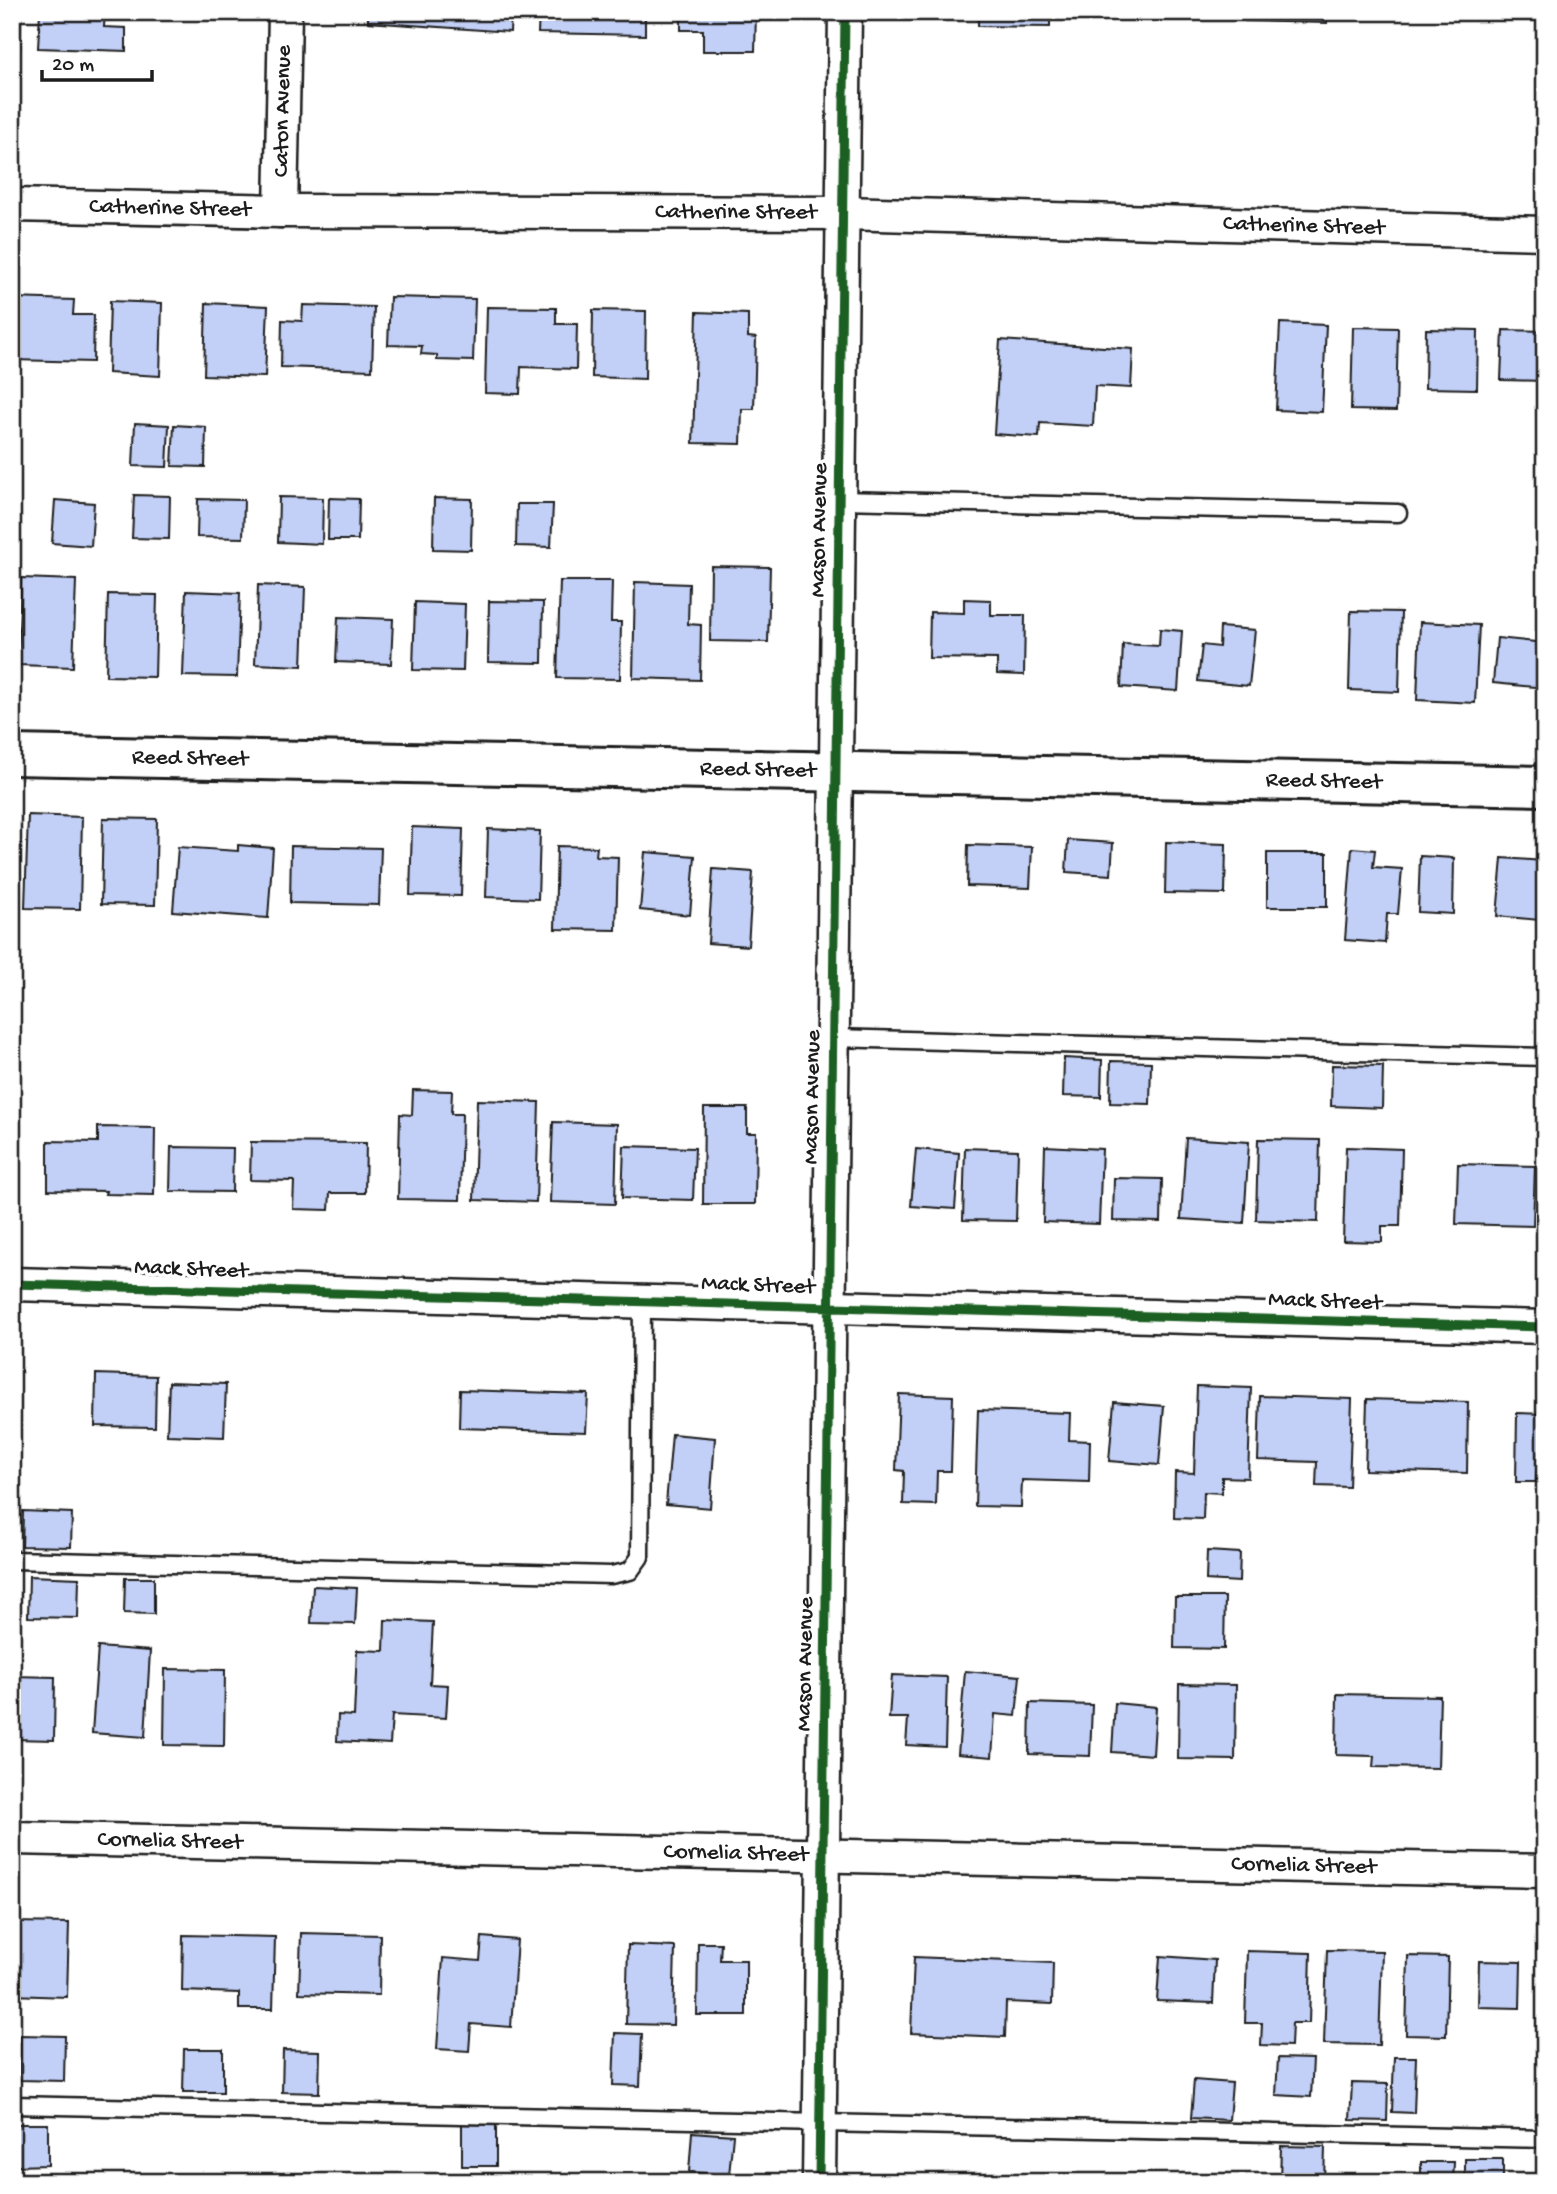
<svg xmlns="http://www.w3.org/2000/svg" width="1557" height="2194" font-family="'Gochi Hand',sans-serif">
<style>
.building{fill:#c2cff6;stroke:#1c1c1c;stroke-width:2}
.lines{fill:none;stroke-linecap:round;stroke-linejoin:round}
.service-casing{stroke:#1c1c1c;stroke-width:21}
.minor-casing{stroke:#1c1c1c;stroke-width:37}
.tertiary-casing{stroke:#1c1c1c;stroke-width:44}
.service{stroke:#fff;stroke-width:16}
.minor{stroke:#fff;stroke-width:32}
.tertiary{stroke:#fff;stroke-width:38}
.cycleway-casing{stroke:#fff;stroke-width:13}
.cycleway{stroke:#1b5e20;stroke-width:9}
.labels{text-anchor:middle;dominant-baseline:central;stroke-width:7;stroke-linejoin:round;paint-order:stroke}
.street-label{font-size:23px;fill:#1c1c1c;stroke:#fff}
</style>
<rect width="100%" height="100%" fill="#fff"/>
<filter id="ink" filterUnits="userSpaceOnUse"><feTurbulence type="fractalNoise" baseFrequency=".0143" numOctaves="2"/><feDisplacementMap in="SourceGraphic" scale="14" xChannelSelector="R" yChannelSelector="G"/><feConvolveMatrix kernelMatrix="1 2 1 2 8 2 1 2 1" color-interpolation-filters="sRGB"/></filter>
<g filter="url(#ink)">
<path class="building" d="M12,12H21L20,51H12Z
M40,12H105L104,27L126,28V51L38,48Z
M368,12H511L510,32L368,22Z
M539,12H645V35L538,33Z
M681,12H756L755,51H703V30H681Z
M978,12H1050V27L978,26Z
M1245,12H1327V23L1245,21Z
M390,297L475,299L473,361L437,360V355L421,354L422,346L388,345Z
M12,298L74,300L73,315H94L93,362L12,360Z
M110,301L162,303L160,376L108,373Z
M206,303L268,306L265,377L204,375Z
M303,305L374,307L372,370L281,367L282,320L302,321Z
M487,307L556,308V324H577L576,369L521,367L520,394L485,393Z
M593,310L646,311L645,379L592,377Z
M697,312L748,314V337L756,338L754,409H742L741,444L693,443Z
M1280,323L1326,325L1322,412L1276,410Z
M1353,327L1398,328L1396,411L1351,410Z
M1426,329L1478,330L1477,389L1425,388Z
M1503,330L1545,331V381L1501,380Z
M1000,340L1133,349L1131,388L1095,386L1093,426L1040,423L1039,437L994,434Z
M135,423L169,425L167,467L133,466Z
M174,425L206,427L205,467L172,466Z
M134,495L170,496L169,539L132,538Z
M279,497L323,498L322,544L278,542Z
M329,498L359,499L358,540H328Z
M434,498L472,499L471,550L433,549Z
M198,499L244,500L243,538L197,537Z
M55,500L94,503L91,546L52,543Z
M517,504H553L551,547L516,546Z
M711,566L770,567L768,642L710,641Z
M21,578L76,580L73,667L18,665Z
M560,581H612L611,622H621L620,679L557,678Z
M635,582L689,584L688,624L701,625L700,680L633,678Z
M258,585L305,587L302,666L255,664Z
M186,591L240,593L237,677L183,676Z
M108,594L157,595L155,677L106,676Z
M964,599L991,600V615H1025L1024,675L997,674V659L929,658L930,612L964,613Z
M489,601L543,602L542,663L488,662Z
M415,602L465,604L463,671L413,670Z
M1351,611L1401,612L1399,692L1349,690Z
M338,617L393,619L391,664L336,662Z
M1420,622L1479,625L1475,703L1417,700Z
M1220,627L1255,630L1249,686L1198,681L1202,645L1219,647Z
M1160,629L1182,631L1178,691L1121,687L1123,644L1159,646Z
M1497,638L1545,643V688L1493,683Z
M28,815L82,817L80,909L25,908Z
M103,818L157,819L155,905L101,904Z
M412,827L463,829L461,896L410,895Z
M488,829L540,831L538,899L486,897Z
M1068,840L1113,843L1111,875L1066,872Z
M1166,842L1226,844L1225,894L1165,893Z
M238,845L273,848L268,918L173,911L178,847L238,851Z
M968,845L1032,847L1030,888L967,886Z
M291,846L381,848L379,905L290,903Z
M557,846L597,847L596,856L618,857L616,930L555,929Z
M1352,848L1375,850L1373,867L1402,869L1398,914H1387L1385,943L1345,940Z
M645,852L695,856L690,915L640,910Z
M1267,853H1327V907H1267Z
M1420,856L1454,858L1453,914L1418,912Z
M1502,858L1544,861L1539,920L1497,916Z
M713,869L753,872L748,946L708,943Z
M1064,1058L1102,1060L1101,1097L1063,1096Z
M1111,1061L1151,1062L1150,1104L1110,1103Z
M1332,1065L1383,1066L1382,1108L1331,1106Z
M413,1090L452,1091L451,1114H462L460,1200L398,1199L400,1114L412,1115Z
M477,1100L539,1102L536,1202L474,1200Z
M704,1108H747V1133H756L755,1204H703Z
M553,1122L617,1124L615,1204L550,1202Z
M98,1127L155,1128L154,1195L105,1194L106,1191L48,1190V1141L98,1142Z
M1186,1138L1249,1142L1244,1223L1181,1219Z
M1258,1139L1320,1140L1318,1222L1256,1220Z
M251,1142L366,1143L365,1193H330L329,1210L293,1209L294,1181L250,1180Z
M624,1146L695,1148L693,1200L622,1198Z
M1045,1146L1102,1149L1099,1224L1043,1222Z
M171,1147L233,1148L232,1192L170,1191Z
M1346,1147L1402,1149L1400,1226H1382V1242L1343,1241Z
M965,1148L1018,1150L1016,1221L963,1220Z
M916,1149L959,1153L955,1209L911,1206Z
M1458,1164L1535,1166L1533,1226L1456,1224Z
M1114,1178L1162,1179L1161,1222L1113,1221Z
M96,1374L156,1376L155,1427L95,1426Z
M169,1382L226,1384L224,1437L167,1435Z
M1197,1386L1251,1388L1248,1478L1222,1477V1493L1204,1492L1203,1519L1174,1518L1175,1472L1194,1473Z
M460,1390L588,1394L586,1432L459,1428Z
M899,1394L953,1396L951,1471H937L936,1505L903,1504L904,1471L896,1470Z
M1260,1396L1352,1399L1349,1487L1316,1486L1317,1462L1258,1460Z
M1367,1399L1468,1402L1467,1473L1365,1470Z
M1114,1402L1164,1406L1159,1465L1109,1461Z
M978,1410L1070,1413L1069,1440L1090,1441L1089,1482L1022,1480L1021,1507L975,1506Z
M1517,1413L1545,1414V1471H1537L1536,1482H1516Z
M672,1434L715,1438L710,1508L666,1504Z
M23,1511L72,1513L71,1547L22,1546Z
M1207,1551L1240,1553L1239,1582L1206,1580Z
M29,1576L79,1578L78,1618L28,1617Z
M125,1578H154V1614L124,1613Z
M313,1586L357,1588L355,1624L311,1623Z
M1175,1597H1225L1224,1649L1174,1648Z
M385,1620L433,1622L430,1684L448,1685L446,1718L392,1715L390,1744L337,1741L338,1715L354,1716L357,1650L384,1651Z
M98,1647L150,1651L145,1737L92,1733Z
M165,1669L225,1670L224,1746L164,1745Z
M965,1671L1020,1676L1016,1716L995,1714L992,1757L958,1754Z
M892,1675L947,1677L945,1747L906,1745L908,1718H889Z
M12,1676L55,1677L54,1740L12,1739Z
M1179,1684L1236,1685L1235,1760L1178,1759Z
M1337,1694L1440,1696L1438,1768L1373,1767L1374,1756L1336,1755Z
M1030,1703L1092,1705L1090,1756L1029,1754Z
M1115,1703L1156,1707L1153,1755L1112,1752Z
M1540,1712H1545V1765H1539Z
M12,1922L69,1923L67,1997L12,1995Z
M301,1933L380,1935L379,1995L299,1993Z
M183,1935L275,1937L273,2009H239V1993L182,1991Z
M482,1937L517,1940L511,2027L471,2024L469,2051L437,2049L443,1958L480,1961Z
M698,1943H721L720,1960H746V2015H697Z
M628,1945L675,1947L673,2025L626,2024Z
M1327,1950L1382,1951L1379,2045L1324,2044Z
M1247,1951L1311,1953L1309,2023H1292L1291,2046L1261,2045L1262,2023H1245Z
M1160,1956L1215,1960L1213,2003L1157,2001Z
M1408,1956L1448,1957L1446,2036L1406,2035Z
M914,1957L1053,1963L1052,2004L1006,2002L1005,2037L911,2033Z
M1479,1961L1521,1962L1520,2008L1478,2007Z
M615,2033L642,2034L640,2086L613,2085Z
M20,2035L65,2036L64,2081L19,2080Z
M184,2049H223V2092H183Z
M283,2050L320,2051L319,2093L282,2092Z
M1394,2057H1416L1414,2113L1392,2112Z
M1278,2058L1313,2059L1311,2097L1276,2095Z
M1194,2080L1232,2083L1229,2120L1191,2118Z
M1352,2083L1388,2084L1387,2121L1350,2120Z
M15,2124H48V2165L15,2166Z
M462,2124H496V2166H462Z
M692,2132L733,2135L729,2175L689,2172Z
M1281,2146L1325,2147L1324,2182H1280Z
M1465,2159H1503V2182H1465Z
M1421,2162H1454L1453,2182H1421Z"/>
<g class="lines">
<defs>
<path id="service" d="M839,500L1398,513
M833,1038L1545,1057
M12,1560L611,1575L630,1571L640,1557L642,1302
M12,2105L1545,2139"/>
<g id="minor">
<path id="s1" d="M12,205L281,211L843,213L1545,233"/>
<path id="s2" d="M281,211L285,12"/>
<path d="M12,1284L1545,1327"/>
<path id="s3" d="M12,1838L1545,1871"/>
<path d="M819,2182L845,12"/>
</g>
<g id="tertiary">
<path id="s4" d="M12,755L1545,786"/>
</g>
</defs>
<use href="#service" class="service-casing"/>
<use href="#minor" class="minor-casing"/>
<use href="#tertiary" class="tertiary-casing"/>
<use href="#service" class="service"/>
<use href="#minor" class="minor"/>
<use href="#tertiary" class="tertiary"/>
<defs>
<path id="cycleway" d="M12,1284L1545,1327
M819,2182L845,12"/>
</defs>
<use href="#cycleway" class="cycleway-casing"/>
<use href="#cycleway" class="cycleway"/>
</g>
</g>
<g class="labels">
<g class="street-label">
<text stroke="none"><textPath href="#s2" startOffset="100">Caton Avenue</textPath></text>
<text stroke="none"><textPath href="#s1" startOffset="158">Catherine Street</textPath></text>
<text stroke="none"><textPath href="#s1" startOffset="724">Catherine Street</textPath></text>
<text stroke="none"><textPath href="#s1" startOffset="1292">Catherine Street</textPath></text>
<text transform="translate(820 530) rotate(-89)">Mason Avenue</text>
<text stroke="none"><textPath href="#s4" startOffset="178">Reed Street</textPath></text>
<text stroke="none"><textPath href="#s4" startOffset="746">Reed Street</textPath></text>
<text stroke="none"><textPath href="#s4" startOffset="1312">Reed Street</textPath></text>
<text transform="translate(813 1097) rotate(-89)">Mason Avenue</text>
<text transform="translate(191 1270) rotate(2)">Mack Street</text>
<text transform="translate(758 1286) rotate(2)">Mack Street</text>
<text transform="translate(1325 1302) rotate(2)">Mack Street</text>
<text transform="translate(806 1664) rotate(-89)">Mason Avenue</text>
<text stroke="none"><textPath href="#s3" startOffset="158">Cornelia Street</textPath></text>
<text stroke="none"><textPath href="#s3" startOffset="724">Cornelia Street</textPath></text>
<text stroke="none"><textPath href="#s3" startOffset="1292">Cornelia Street</textPath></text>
</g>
</g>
<rect width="1557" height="2194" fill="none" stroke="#fff" stroke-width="42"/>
<rect x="21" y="21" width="1515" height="2152" fill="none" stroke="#1c1c1c" stroke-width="2.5" filter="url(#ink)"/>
<path d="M42 70v10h110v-10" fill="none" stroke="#1c1c1c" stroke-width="3.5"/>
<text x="52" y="70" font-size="21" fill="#1c1c1c" stroke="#ffffff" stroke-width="5" paint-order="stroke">20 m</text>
</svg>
